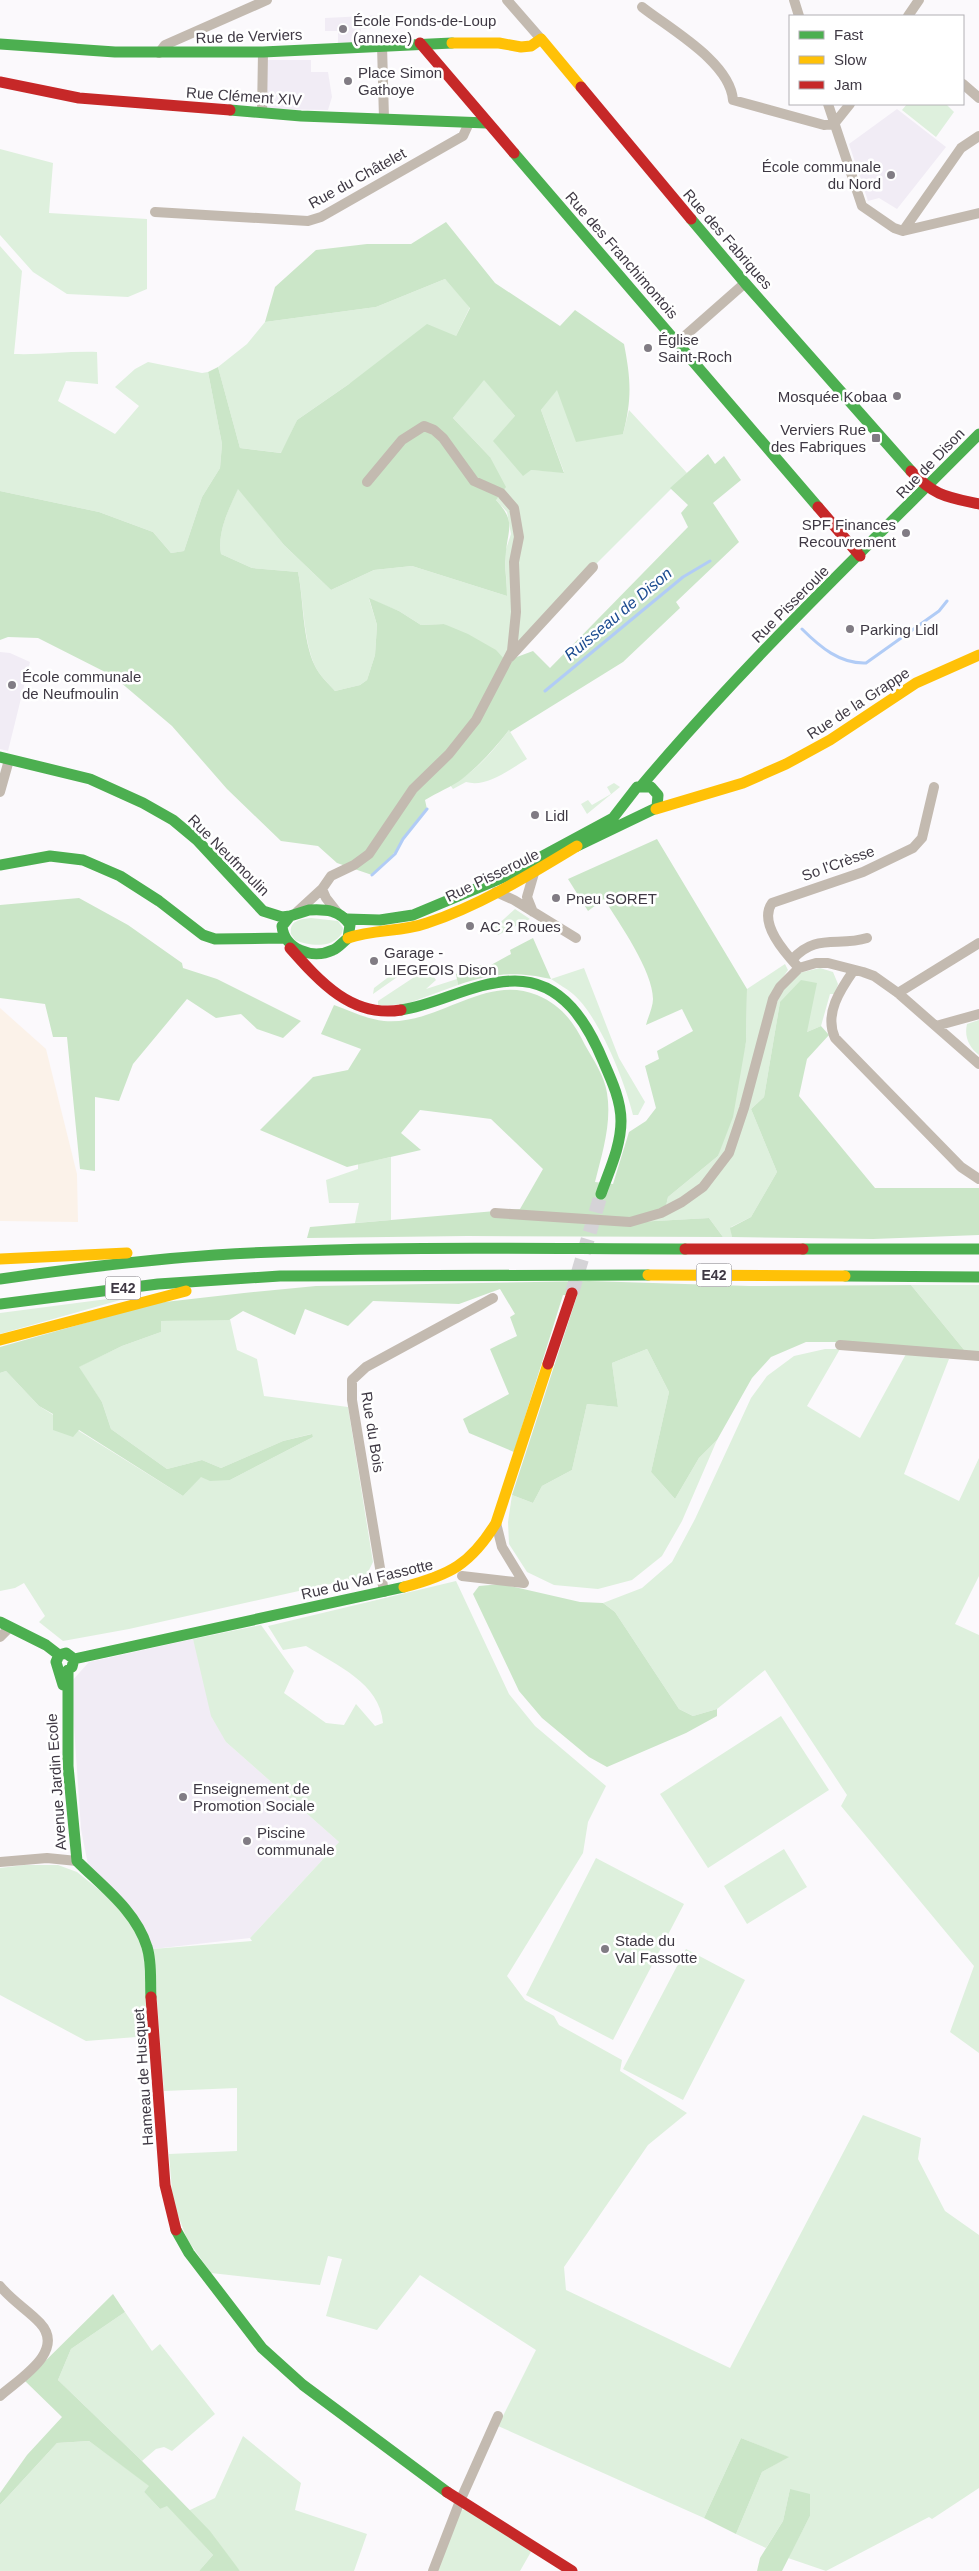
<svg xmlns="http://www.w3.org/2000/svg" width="979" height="2571" font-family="Arial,sans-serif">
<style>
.commercial{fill:#fbf2e9}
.built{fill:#f1ecf5}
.green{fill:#def0dd}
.forest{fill:#cbe6c8}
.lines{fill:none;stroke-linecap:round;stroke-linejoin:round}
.stream{stroke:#b1ccf6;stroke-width:3}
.secondary-tunnel{stroke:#d5d3d7;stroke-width:14;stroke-dasharray:14 7;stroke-linecap:butt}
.street{stroke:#c3bab0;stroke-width:10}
.fast{stroke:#4caf50;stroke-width:11}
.slow{stroke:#ffc107;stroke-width:11}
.jam{stroke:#c62828;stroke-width:11}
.poi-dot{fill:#817c84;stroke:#fff;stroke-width:2}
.labels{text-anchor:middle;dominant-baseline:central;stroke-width:5;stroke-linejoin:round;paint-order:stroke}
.shield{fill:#fff;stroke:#79747c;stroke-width:1}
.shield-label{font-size:14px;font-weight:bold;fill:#3f3944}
.poi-label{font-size:15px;fill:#3f3944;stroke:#fff;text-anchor:start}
.street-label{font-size:15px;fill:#3f3944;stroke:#fff}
.water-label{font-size:16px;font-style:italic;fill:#1b4b90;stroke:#fff}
</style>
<rect width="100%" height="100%" fill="#fbf9fc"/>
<path class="commercial" d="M0,1008L46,1049L77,1174L78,1222L0,1221Z"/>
<path class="built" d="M385,15L384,27L361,29L360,44H338V31H325V18Z
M267,60H311V72H328L332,97L328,110L265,109Z
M897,109L946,147L897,209L879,198L868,201L849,144Z
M0,652L10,653L30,662L8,751L0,749Z
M193,1639L226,1742L339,1842L250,1938L153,1949L88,1865L81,1829L71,1682L89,1662Z"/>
<path class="green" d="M907,104H946L954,112L936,137L902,110Z
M0,149L53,163L49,213L147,219V289L128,297L67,294L33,272L0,235Z
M0,246L22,271L14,354C42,355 69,351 97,352L98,384L66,381L58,401L115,434L139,406L115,387L135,369L148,362L202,373L208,372L222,444L220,468L202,497L184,551L171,553L153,532L99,512L0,491Z
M445,279L470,307L456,336L349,384L297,420L282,453L240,448L218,367L247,344L265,322L376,307Z
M484,379L515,416L531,470L564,472L541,410L557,389L623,434L629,410L687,473L593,567L506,661L444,624L421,625L399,611L369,599L377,625L375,655L367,680L360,685L335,691C328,683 319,675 315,666C303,639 304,602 298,572L252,568L221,554C217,532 229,509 238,488L284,545L331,590L374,570L412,566L507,596L505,552L511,534L507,512L496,500L490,457L453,418Z
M509,730L527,759C510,769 487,788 466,782L453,789L450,785C474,774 493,751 509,730Z
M614,783L620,787L587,814L581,804L588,800L592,805L611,794L607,787Z
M515,909L530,919L498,935L494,928Z
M311,918L338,921L343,928L342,933C333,949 309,946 295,940L291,934C289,921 300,919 311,918Z
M785,964L788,970L771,995L739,1115L724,1155L710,1175L690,1192L666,1206L668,1197L718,1156L746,1042L747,989Z
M403,966V973L373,994L374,988Z
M428,968L436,980L426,989L457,979L458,985L406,1004L378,1006V1001Z
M584,968L619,1058L645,1102L638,1115H633C625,1082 599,1016 573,994C566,988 558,984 551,979Z
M820,968L833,972L838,984L835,994H830L821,1026L807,1032L780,1002L764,1097L751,1109L777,1172L751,1217L731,1227L732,1237H723L709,1218L637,1222L673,1211L734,1151L773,1013L782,990L799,973Z
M979,1020V1055C969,1047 964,1037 967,1024Z
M391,1157V1220L355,1223L359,1203H329L326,1180L358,1169V1164Z
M911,1285H979V1352L965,1351Z
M138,1295L0,1334V1313Z
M230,1319L237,1350L257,1359L264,1396L348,1407L373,1562L366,1576L129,1629L63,1641L39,1622L45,1616L24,1583L15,1588L0,1591V1373L6,1371L39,1406L183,1496L201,1476L230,1480L313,1437L311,1434L283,1441L221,1468L202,1460L167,1469L111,1429L102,1402L78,1367L122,1346L161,1332V1321Z
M647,1349L669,1392L651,1472L675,1499L699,1458L717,1440L682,1521L662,1556L632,1580L598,1589L554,1585L527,1572L509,1544L508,1522L512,1495L533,1503L542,1486L572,1470L587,1404L618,1407L612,1363Z
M825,1349H840L807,1406L860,1438L906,1354L949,1359L904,1474L959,1501L979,1458V1576L955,1624L979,1635V2053L950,2032L974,1966L841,1806L847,1795L765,1670L717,1709L693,1716L679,1709L615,1612L603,1603L642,1588L672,1562L695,1519L751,1398L767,1376L794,1356Z
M456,1581L509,1694L535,1726L606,1786L588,1822L583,1853L507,1976L525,2000L554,2016L559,2025L622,2060L620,2071L687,2113L648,2145L564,2267L566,2290L730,2368L863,2115L921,2138L918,2159L945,2211L979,2235V2488L932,2519L929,2517L826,2571L788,2558L810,2516L790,2489L783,2521L766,2548L736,2534L762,2472L788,2457L741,2438L704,2518L498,2426L536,2350L420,2275L377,2330L326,2316L342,2259L328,2256L320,2285L211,2273L187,2239L173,2202L169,2154L237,2151V2088L164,2091L153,1949L252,1941L250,1938L339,1842L226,1742L211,1716L193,1639L261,1625L294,1671L284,1693L326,1723L344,1725L356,1704L375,1726L383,1723C380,1683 336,1665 306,1646L283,1650L268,1626Z
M781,1716L829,1790L708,1868L660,1794Z
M784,1849L807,1887L747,1924L724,1886Z
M596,1858L684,1904L613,2040L526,1995Z
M24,1865H58L77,1872L103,1893L132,1922L143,1949L149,2036L86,2041L0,1995V1868Z
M686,1949L745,1980L683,2100L623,2069Z
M125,2312L152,2351L160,2344L215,2414L172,2451L164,2447L156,2449L142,2461L58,2380L71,2349Z
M243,2436L301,2483L295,2510L367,2534L354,2571H240L188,2511L215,2498Z
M89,2441L150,2486L144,2492L160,2509L167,2505L213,2555L199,2571H0V2505L57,2443Z
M465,2509L532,2550L520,2571H435L459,2511Z"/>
<path class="forest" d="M446,222L495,283L560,326L575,310L624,344C631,380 632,399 623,434L576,442L557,390L541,410L564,473L531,470L523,476L493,441L515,416L484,380L453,418L490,457L506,487L496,500C515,521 509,526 506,551C504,565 507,582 507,596L412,566L374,570L331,590L284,545L238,489C229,509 217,532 221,554L252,568L298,572C304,602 302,638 315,666C319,675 328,683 335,691L360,685L367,680L375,655L377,625L369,598L399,611L421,625L444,624L468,634L496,650L506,661L533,651L550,668L688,527L681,513L688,505L670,488L708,454L715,464L724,456L741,480L713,503L739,542L676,602L680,608L623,662L510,732L509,730C495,748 480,765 462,779C453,786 436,793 425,800L427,809C419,820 410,830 403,840C393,855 386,865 372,875L337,863L318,846L281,841L227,789L172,726L113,676L38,638L8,637L0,640V491L99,512L153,532L171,553L184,551L202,497L220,468L222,444L208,372L218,367L240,448L281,453L297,420L349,384L427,324L456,336L470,308L445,279L376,307L265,322L275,287L316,250L367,244H411Z
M657,839L747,989L746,1042L733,1117L718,1156L668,1197L666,1206L637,1222L709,1218L723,1237L467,1236L307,1238L310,1227L520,1209L543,1169L491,1119L420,1110L401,1133L421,1150L347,1167L260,1130L313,1077L348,1070L361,1049L321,1034L334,1005C350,1011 367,1019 384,1021C437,1026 485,973 537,995C561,1005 574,1022 585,1045C593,1059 605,1077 607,1093C612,1123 602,1154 595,1182L613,1184L629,1132L646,1121L656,1108L645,1066L659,1059L657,1051L693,1031L682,1009L646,1025C648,1017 653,1007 653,999C653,971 619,923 604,899L588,911L568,879Z
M79,898L128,925L182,963L183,968L217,979L301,1021L283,1038L257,1029L241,1014L216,1018L187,999L133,1064L119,1101L95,1097V1171L80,1169L67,1037H53L45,1004L0,998V905Z
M533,938L551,979C515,971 493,973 458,985L456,974L475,965H491L511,954L510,950Z
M801,980L817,983L807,1032L821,1026L829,1035L807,1059L799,1096L875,1188H979V1235L873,1239L732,1237L730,1228L751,1217L777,1172L751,1109L764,1097L780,1002Z
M589,1281L749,1286L911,1285L965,1351L840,1342H806L771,1357L752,1378L717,1440L699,1458L675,1499L651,1472L669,1392L647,1349L612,1363L618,1407L587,1404L572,1470L542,1486L533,1503L512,1495L577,1296L563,1295L514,1452L469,1433L463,1419L509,1394L490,1349L517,1336L510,1317L515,1314L500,1289L459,1304L373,1301L348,1326L305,1309L295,1335L243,1311L229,1320L161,1321V1332L122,1346L79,1367L102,1402L111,1429L167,1469L202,1460L221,1468L283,1441L312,1434L313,1437L230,1480L210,1481L201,1477L183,1496L79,1430L73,1437L53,1430V1414L39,1406L6,1371L0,1373V1347L156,1303L244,1293L316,1286Z
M501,1584L580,1602L603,1603L615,1612L679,1709L693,1716L717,1709V1716L686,1733L607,1767L589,1757L542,1718L519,1691L473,1594L479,1586Z
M113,2294L125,2312L71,2349L58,2380L142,2461L210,2531L240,2571H199L213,2555L167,2506L160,2509L144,2492L149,2486L89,2441L57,2443L0,2505V2493L27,2455L62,2417L25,2381Z
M741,2438L789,2457L762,2472L736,2534L704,2518Z
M790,2489L810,2494V2516L782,2571H757L760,2558L783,2521Z"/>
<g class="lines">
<path class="stream" d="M802,629C820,647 840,664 866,663L939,611L947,601
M545,691L683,577L710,561
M372,875L395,854L403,839L427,809"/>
<path class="secondary-tunnel" d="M572,1293L601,1194"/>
<path class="street" d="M507,0L541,39
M794,0L799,16
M642,7C670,29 730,62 733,100L824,125L834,124
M908,16L919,0
M382,45L384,119
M159,53L165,45L267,0
M963,84L979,98
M828,104L862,206L894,228L903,231L979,213
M262,113L263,52
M834,124L850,104
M155,212L308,221L321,217L463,136L469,123
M903,231L961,148L979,136
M678,342L745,283
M510,657L593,567
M0,792L9,760
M322,889L326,898L337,912
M496,892L514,900L576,938
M297,912L322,889L331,876L354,865L369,854L413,789L449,754L476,720L512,651L516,612L514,562L519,537L514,508L501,493L474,481L443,438L434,430L424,426L402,440L367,482
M533,912L527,897L534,873
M792,960C815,933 838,947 867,938
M799,968C785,953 758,923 772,903L863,872L913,848L922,838L934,787
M854,970C840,990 824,1014 835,1038L961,1167L979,1179
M898,993L979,943
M936,1026L979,1014
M495,1213L630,1222L661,1213L682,1202L703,1187L729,1153L744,1108L773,999L780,987L799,968L816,963H828L863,972L874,976L898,993L979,1064
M840,1345L979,1356
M462,1576L524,1583L502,1547L496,1523
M384,1592L352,1400V1380L366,1367L493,1298
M0,1637L10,1627
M0,1862L47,1858L77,1861
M0,2286C12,2301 28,2310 40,2323C67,2352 17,2380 0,2396
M433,2571L460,2501L498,2416"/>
<path class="fast" d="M0,44L115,52H263L452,43
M230,110L301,116L487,123
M514,153L818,507
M691,219L745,283L911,471
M0,757L90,779L143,803L173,820L197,840L263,911L282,917L290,916
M642,785C747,661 865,549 979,434
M0,865L50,856L83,860L120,876L159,901L203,935L215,939L283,938
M309,910C326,909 340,910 350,925L348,938C343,942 338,948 333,950C312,960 284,949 282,926L290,916Z
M347,919L380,920L413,915L504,877L613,818L637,787H651L658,795L657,807L654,809L577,846
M401,1010C440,1004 475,981 515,981C563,981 588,1024 604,1063C612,1081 621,1101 621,1121C621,1146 609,1171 601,1194
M803,1249H979
M845,1276L979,1277
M0,1279C71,1269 143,1260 215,1255C371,1245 528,1249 685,1249
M0,1304L158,1284L280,1276L648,1275
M0,1622L46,1645L59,1655
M74,1659L404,1587
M68,1670V1766L77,1861C103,1887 136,1911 147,1947C152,1962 150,1981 151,1997
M63,1685L56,1662L59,1655L66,1653L74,1659L72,1667
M176,2230L189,2253L262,2348L303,2385L447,2492"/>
<path class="slow" d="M452,43H499L521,47L531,46L541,39L581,87
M656,809L743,783L786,764L830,740L916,683L979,655
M348,938C374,929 402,932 427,923C481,905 529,875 577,846
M0,1259L127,1253
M648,1275L845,1276
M0,1340L186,1291
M404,1587C450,1575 471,1564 496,1523L548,1364"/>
<path class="jam" d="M420,43L514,153
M0,82L79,98L230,110
M581,87L691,219
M911,471C934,496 947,497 979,504
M818,507L860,556
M290,948C320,982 352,1018 401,1010
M685,1249H803
M548,1364L572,1293
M151,1997L165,2185L176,2230
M447,2492L572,2571"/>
</g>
<g class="poi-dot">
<circle cx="343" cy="29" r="5"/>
<circle cx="348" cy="81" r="5"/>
<circle cx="891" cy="175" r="5"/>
<circle cx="648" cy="348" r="5"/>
<circle cx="897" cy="396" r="5"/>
<rect x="871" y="433" width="10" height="10" rx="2.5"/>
<circle cx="906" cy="533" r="5"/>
<circle cx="850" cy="629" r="5"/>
<circle cx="12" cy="685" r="5"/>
<circle cx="535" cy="815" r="5"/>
<circle cx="556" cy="898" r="5"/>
<circle cx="470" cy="926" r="5"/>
<circle cx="374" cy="961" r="5"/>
<circle cx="183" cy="1797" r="5"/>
<circle cx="247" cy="1841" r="5"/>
<circle cx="605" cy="1949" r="5"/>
</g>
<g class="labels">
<g class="shield">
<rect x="696.5" y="1263.5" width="35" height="23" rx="4"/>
<rect x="105.5" y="1276.5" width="35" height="23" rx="4"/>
</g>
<g class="shield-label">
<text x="714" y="1275">E42</text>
<text x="123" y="1288">E42</text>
</g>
<g class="poi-label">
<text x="353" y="20">École Fonds-de-Loup<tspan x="353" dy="17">(annexe)</tspan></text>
<text x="358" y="72">Place Simon<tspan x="358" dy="17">Gathoye</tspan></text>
<text x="881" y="166" text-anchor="end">École communale<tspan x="881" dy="17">du Nord</tspan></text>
<text x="658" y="339">Église<tspan x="658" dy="17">Saint-Roch</tspan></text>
<text x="887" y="396" text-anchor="end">Mosquée Kobaa</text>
<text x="866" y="429" text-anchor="end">Verviers Rue<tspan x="866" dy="17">des Fabriques</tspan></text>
<text x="896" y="524" text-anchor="end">SPF Finances<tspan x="896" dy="17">Recouvrement</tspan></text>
<text x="860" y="629">Parking Lidl</text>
<text x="22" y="676">École communale<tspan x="22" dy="17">de Neufmoulin</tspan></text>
<text x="545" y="815">Lidl</text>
<text x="566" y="898">Pneu SORET</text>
<text x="480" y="926">AC 2 Roues</text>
<text x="384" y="952">Garage -<tspan x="384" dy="17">LIEGEOIS Dison</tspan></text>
<text x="193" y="1788">Enseignement de<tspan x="193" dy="17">Promotion Sociale</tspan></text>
<text x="257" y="1832">Piscine<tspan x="257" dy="17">communale</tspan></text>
<text x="615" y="1940">Stade du<tspan x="615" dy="17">Val Fassotte</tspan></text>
</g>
<g class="street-label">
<text transform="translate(249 36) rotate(-2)">Rue de Verviers</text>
<text transform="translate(244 96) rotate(4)">Rue Clément XIV</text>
<text transform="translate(357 178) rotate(-29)">Rue du Châtelet</text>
<text transform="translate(728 239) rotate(49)">Rue des Fabriques</text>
<text transform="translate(622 255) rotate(49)">Rue des Franchimontois</text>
<text transform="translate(930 463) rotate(-46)">Rue de Dison</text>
<text transform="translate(790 604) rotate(-45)">Rue Pisseroule</text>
<text transform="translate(858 703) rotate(-33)">Rue de la Grappe</text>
<text transform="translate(229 855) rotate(45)">Rue Neufmoulin</text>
<text transform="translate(838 863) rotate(-20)">So l'Crèsse</text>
<text transform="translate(492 875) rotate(-26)">Rue Pisseroule</text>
<text transform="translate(373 1432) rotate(81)">Rue du Bois</text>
<text transform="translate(367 1579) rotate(-13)">Rue du Val Fassotte</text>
<text transform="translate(56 1782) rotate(-94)">Avenue Jardin Ecole</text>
<text transform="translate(143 2077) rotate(-94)">Hameau de Husquet</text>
</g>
<g class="water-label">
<text transform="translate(618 614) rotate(-40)">Ruisseau de Dison</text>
</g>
</g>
<rect x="789" y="15" width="175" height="90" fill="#ffffff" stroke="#b2b0b4"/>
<rect x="799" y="31" width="25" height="8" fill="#4caf50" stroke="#b2b0b4"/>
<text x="834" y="40" font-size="15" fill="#3f3944">Fast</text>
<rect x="799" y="56" width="25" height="8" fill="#ffc107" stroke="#b2b0b4"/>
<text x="834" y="65" font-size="15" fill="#3f3944">Slow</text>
<rect x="799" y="81" width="25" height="8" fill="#c62828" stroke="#b2b0b4"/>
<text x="834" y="90" font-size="15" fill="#3f3944">Jam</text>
</svg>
